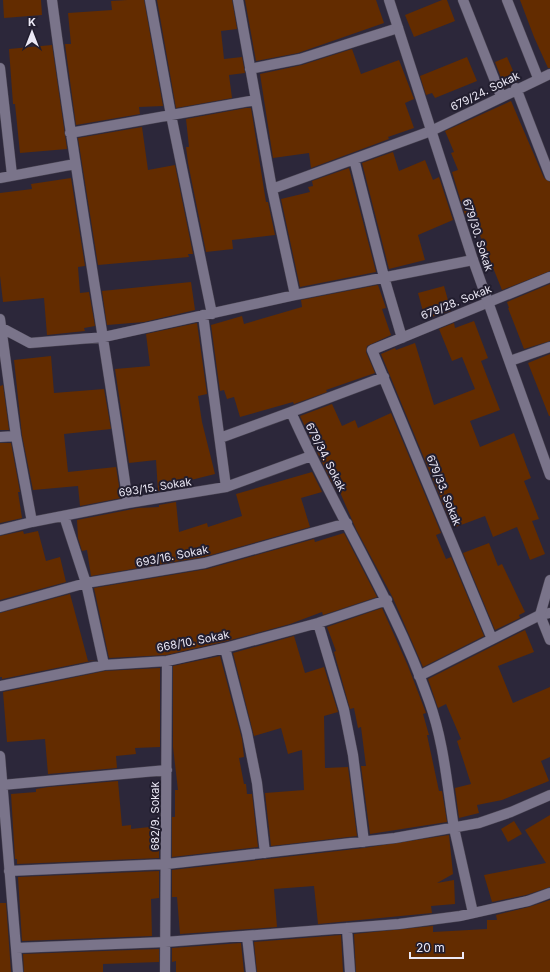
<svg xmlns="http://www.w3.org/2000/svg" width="550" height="972" font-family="Inter,sans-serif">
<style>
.building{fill:#632c00}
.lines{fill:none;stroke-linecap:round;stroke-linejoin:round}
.minor-casing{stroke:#494453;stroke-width:11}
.tertiary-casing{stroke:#494453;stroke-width:11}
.minor{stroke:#7a748a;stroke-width:10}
.tertiary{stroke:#7a748a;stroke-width:10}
.labels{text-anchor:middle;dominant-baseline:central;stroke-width:4;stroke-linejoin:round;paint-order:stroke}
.street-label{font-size:11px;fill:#ece9f6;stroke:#221e2f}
</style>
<rect width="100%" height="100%" fill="#2c273a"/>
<path class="building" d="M3,0H41L42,15L4,18Z
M127,0H144L163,106L139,107L140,114L76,125L65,44H71L68,13L112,10L111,1Z
M157,0H232L237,29L221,31L224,59L242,57L245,73L229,75L232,98L176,108Z
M245,0H376L384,23L298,53L256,61Z
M442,0H447L455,21L414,37L405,15Z
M520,0H550V68H548L534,37Z
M52,45L67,149L20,153L15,104H13L9,49Z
M352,49L361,74L399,60L414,99L405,103L414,128L388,137L389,139L311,168L309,153L273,158L260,74L302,65Z
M467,57L477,81L435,98L432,93L426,95L420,76Z
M507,57L518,82H513L505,88L495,62Z
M511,101L544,178L550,182V271L502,290L471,213L465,215L452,172L458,170L451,153L454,152L445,131Z
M246,108H251L266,202H268L275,235L232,240L233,249L206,252L188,163L186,147H189L186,119Z
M142,127L148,170L175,165L193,254H188L189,257L98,265L78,138Z
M393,152L399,171L425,160L433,180L439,177L453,220L418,235L425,260L389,269L362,163Z
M349,168L376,272L300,287L281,199L310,192L308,187L313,186L312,181Z
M71,178L85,266L78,267L80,293L89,292L95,326L84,328L85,331L47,335L44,298L3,302L0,276V193L32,189L31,184Z
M191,282L195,310L144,322L107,325L102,291Z
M550,284V341L524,349L508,308H509L507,302Z
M378,285L386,308L382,309L391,335L367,346L366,352L375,373L326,390L327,392L294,404L293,402L240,417L234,397L227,399L224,390L220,391L211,325L242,316L244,324L302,307L301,300Z
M444,286L451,311L425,319L418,293Z
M474,321L488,358L481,361L500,410L470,421L480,447L514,433L531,478L524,481L539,519L532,521L545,554L530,560L517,527L493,537L485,516L453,528L381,354L395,348L396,350L415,343L434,405L475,389L462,357L452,361L439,329L454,323L455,328Z
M197,323L207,394L198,396L202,422L215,474L183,482L184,487L158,491L156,460L129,463L115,369L150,366L146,334Z
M550,354V416H549L528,363Z
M51,356L54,393L104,389L111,429L64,434L68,472L116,467L121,498L80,506L78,486L33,490L22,435L14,360Z
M3,385L9,430H0V386Z
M332,404L342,426L355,420L358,428L391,413L441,533L436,535L446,559L451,557L484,636L423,667L393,598L356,529L339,490L337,491L331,481L300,416Z
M0,443H11L20,492H18L22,518L0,523Z
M312,472L322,492L301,498L310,527L204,557L91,576L87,550L82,551L78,538L77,520L138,508L159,507V505L176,502L179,532L207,523L208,527L242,516L236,494Z
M23,531L24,534L38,531L46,561L60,557L66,582L0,600V536Z
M344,533L377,597L323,615L322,612L290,624L223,642L166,655L109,658L94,588L207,569L314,539L315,542Z
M489,543L498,566L502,564L525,612L519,615L520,618L495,630L463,553Z
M70,594L88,661L96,660L2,679V677H0V613Z
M382,608L408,666L426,713L423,714L429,735H427L439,791H442L447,822L370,834L361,766H366L361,727L358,728L354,708L350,709L334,652L336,651L327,627Z
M525,630L534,652L498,666L513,703L550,687V757L541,761L549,781L502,800L477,805L479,813L459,818L455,788L471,784L457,741L461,739L446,704L438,708L428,679Z
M294,636L305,673L324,667L338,712L324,716L325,768L348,767L357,836L271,846L265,793L304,790L302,750L288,754L281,728L254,736L233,653Z
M220,656L242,739L244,757L239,758L244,784H246L247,794H252L258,847L172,857V817H175V790H178L173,747V666Z
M160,668V747L135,748L136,754L116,756L117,768L48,774L45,739L7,742L3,692L105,671Z
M118,781L122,826L131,825V829L159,826V858L17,864V859H15L11,794L36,792V789L49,787Z
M550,815V887L526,895L492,902L484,875L546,863L525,830Z
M514,821L522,834L508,842L501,829Z
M449,835L453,874L437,883L454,880L455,904L431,906L432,913L318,924L314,886L274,889L277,927L180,934L177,897H172V870L364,848Z
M159,871V898L151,899L152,936L22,941L18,877Z
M550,900V972H356L354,934L433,926V932L487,929V920H497L496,915L529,907Z
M0,903H6L11,972H0Z
M341,935L343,972H257L254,942Z
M241,943L244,972H176V961L172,962V948Z
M159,949V962L103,964V972H24L23,954Z"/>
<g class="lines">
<defs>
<path id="minor" d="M52,0C74,168 104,335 128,503
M150,0L171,115L212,314
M238,0L272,189L295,295
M463,0L501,96
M507,0L538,78
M0,68L12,175
M250,69L300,59L398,28
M516,88L550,176
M70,133L256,100
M354,159L384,277L402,338
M0,178L75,164
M272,189L431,131L550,74
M203,315L226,487
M0,319L16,436L32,522
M0,327L30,343L104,337L295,295L473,260
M510,361L550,347
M384,377L291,412C334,510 393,599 429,701C444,742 447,785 454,828C460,856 467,885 473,913
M0,437L16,436
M220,438L291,412
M64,516L86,583L104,665
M0,530L32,522L128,503L226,487L311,456
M0,607L86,583L205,563L347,523
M318,623L344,710L353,755L364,842
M492,639L372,350L550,277
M225,648L247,733L257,783L265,853
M419,676L540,615L550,613
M0,686L104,665L167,661L225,648L318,623L387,600
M0,756L18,972
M2,785L167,770
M9,871L167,864L395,838L479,823L511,812L550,795
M347,928L350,972
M247,936L251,972
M16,948L165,942L399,924L460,916L528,901L550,893
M165,972L167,661"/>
<path id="tertiary" d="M389,0L473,260L550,475
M550,580L540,615L550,640"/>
</defs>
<use href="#minor" class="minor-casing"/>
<use href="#tertiary" class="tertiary-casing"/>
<use href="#minor" class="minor"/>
<use href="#tertiary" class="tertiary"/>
</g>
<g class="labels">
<g class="street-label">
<text transform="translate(485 91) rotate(-26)">679/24. Sokak</text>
<text transform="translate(478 235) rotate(72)">679/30. Sokak</text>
<text transform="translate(456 302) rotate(-22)">679/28. Sokak</text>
<text transform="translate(326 457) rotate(63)">679/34. Sokak</text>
<text transform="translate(155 487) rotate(-9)">693/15. Sokak</text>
<text transform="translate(444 490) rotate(68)">679/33. Sokak</text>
<text transform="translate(172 556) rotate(-11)">693/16. Sokak</text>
<text transform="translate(193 641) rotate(-11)">668/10. Sokak</text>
<text transform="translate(155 816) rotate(-90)">682/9. Sokak</text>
</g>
</g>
<g transform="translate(32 32)" stroke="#221e2f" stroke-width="3" paint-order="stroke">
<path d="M0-3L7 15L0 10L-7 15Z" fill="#ece9f6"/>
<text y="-6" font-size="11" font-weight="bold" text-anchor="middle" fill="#ece9f6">K</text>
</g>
<path d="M410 952v6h53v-6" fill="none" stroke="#ece9f6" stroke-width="2"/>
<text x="416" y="952" font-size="12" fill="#ece9f6" stroke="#221e2f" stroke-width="3" paint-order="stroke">20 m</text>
</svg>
